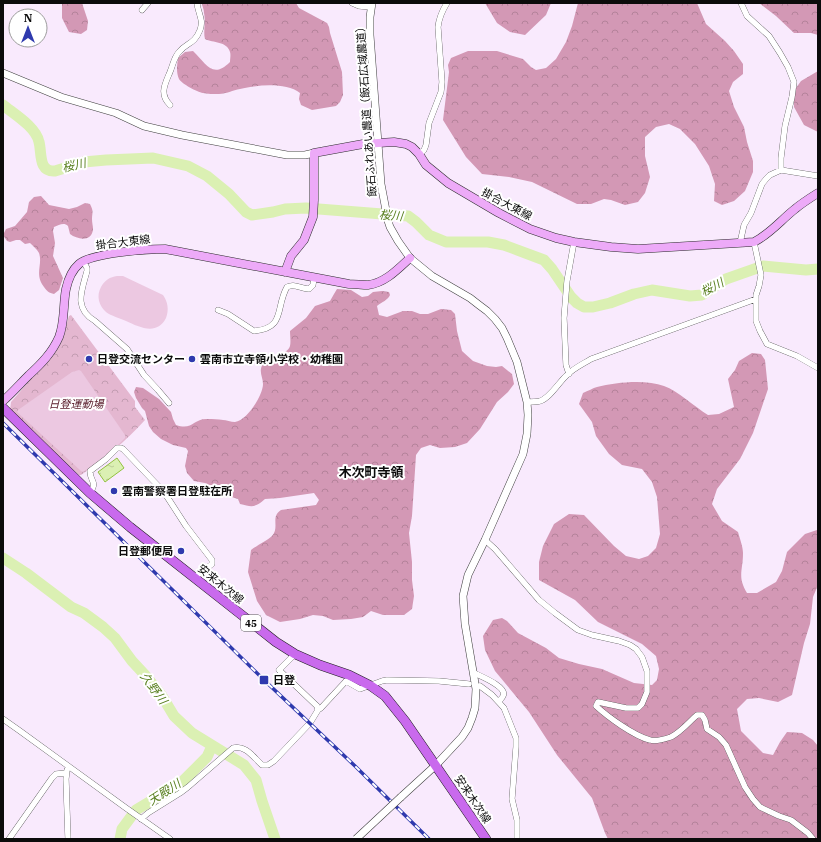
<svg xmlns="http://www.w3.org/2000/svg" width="821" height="842" font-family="'IBM Plex Serif','Noto Sans JP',serif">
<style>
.forest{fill:url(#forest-crowns)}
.park{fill:url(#park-crowns)}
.pitch{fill:#ecc8e1}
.water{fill:url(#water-ripples);stroke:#92c140}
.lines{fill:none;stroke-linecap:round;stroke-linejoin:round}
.river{stroke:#dbf0b3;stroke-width:11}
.minor-casing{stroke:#3e3e3e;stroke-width:6}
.tertiary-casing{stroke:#3e3e3e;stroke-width:8}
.secondary-casing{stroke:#2d2d2d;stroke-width:9}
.primary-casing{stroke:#1c1c1c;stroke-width:10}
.minor{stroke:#fff;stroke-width:5.5}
.tertiary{stroke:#fff;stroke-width:7}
.secondary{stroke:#edaaf8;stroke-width:8}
.primary{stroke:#c96aed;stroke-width:9}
.rail-casing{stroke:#2f3aae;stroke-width:3.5}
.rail{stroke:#fff;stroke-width:2;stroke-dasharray:6;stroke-linecap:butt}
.tertiary-bridge-casing{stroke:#3e3e3e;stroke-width:8;stroke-linecap:butt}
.tertiary-bridge{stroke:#fff;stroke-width:7}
.poi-dot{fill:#2f3aae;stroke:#fff;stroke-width:1.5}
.labels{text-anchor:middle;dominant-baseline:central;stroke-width:4;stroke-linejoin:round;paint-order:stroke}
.shield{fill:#fff;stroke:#545454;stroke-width:1}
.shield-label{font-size:10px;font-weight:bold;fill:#0b0b0b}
.street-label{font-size:11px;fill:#0b0b0b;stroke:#fff}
.poi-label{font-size:11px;font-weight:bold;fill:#0b0b0b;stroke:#fff;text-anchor:start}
.park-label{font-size:11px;font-style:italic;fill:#5c212f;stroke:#fff}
.water-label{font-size:12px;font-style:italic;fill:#577e1e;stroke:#fff}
.quarter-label{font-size:13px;font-weight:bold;fill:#0b0b0b;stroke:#fff}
</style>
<defs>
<pattern id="forest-crowns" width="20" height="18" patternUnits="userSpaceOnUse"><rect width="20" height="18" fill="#d398b5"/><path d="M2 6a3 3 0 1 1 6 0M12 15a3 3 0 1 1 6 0" fill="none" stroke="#b4829a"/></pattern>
<pattern id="park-crowns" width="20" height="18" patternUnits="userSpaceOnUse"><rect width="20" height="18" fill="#e4b7d0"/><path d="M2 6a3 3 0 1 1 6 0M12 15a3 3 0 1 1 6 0" fill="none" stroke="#c29cb1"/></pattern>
<pattern id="water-ripples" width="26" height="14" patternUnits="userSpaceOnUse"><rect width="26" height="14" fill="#dbf0b3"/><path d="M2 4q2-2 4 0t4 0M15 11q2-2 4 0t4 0" fill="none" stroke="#bc9"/></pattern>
</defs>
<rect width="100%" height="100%" fill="#f9eafd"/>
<path class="forest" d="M62,3H82L88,21L87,30L81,34L69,32L62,18Z
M202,3H296L299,8L327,23L329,27L330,33L342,72L343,95L340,102L336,106L312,110L301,105L299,99L300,93C286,82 256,85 240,89C233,90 226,94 219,94C214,94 207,94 203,93C197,92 182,84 179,79C176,72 177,65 178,58L185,52L193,51C206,63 212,80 230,62C230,59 231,55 230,52C227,41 213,43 205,39C203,32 206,21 204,13C204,9 202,6 202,3Z
M485,3H551L546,15L525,35L510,32L497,23Z
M578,3H697L706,24L725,41L734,51L743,64V74L733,82L729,91L734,107L744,127L747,142L753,161V172L745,191L734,201L722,205L714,201L715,184L709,166L695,144L680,129L669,124L656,127L645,137V156L650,177L645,193L638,202L625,205L611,200L604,199L591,204H577L532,182L509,177L482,174L466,157L443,120L449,72L448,65L451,58L468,51H497L523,59L531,67L536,70L546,68L556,59L566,42L572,26Z
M759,3H818V35L811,33H794L776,16Z
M818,71V132L804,125L794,107V99L796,88L801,81Z
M41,196L49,205L69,209L77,207L85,203L90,204C94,212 92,212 92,219C92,223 93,226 93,229C92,242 78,240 70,234L68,226C64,222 59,225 54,227L53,231L55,243L53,256L63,278L59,290L54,294C49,293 47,291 44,287C34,274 43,265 39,253C37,249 33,246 30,243L25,244L20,240H16L10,242L7,241L3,235L6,229L15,226L27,212L29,202L34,197Z
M337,289L351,290L362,297L368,296L373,292L382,291L389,292L390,295C388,300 382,302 377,306L379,315L387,317L403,311H412L420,314H428L441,309L451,310L455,314L457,331L462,351L473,361L487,366L496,367L502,366L512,374L514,384L508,392L497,402L480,429L467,443L455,447L440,448L430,445L421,448L416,455L412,516L409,533L412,562V580L414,596L412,609L404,615H383L371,611L363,617L351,619L333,620L323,616L313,615L300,619L280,622L266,615L257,601L248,572L251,550C256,546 268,540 272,536C280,527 270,517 281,510L316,505L319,500L314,493L280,498L265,499C255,508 252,507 240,504L238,499L225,495L205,483L194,481L187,473L185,466L188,451L186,448L173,445L161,439L153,432L149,426L145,411L142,408L136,398L134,392L136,387L143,388L159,399L171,412L173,419L176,425C193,431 193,418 208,419C213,419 218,419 223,420C226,420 231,422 235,422C247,421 263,395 263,384C263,377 258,371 263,364C269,354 287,356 290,346C291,342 290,335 290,331L306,318L315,306L330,301L334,294Z
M752,353L761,354L765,360L768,389L753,433L740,459L717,489L712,504L722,521L738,532C740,539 743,547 743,553C743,571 737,576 747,593H757L776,582L782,571L787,552L805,534L817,530L818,531V585L813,597L810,624L804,643L792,695L778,702L759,698L747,699L737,709L741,731L763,753L773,755L780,742L787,732L802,733L813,740L818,746V839H608L605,833L592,798L557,755L529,712L495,671L485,650L483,636L493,620L502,618L507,621L518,633L546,648L559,658L579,664L602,669L634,683L652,685L657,680L659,669L656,656L642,644L598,622L575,600L539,580V562L543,546L554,524L569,514L584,515L614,546L626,556L639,559L648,556L656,548L660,534L657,497L652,482L642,469L622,465L609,454L596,436L592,422L579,404L583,393C588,391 593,388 597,387C616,382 646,379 664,386C678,391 695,407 708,415L719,414L734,407L728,379L735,370L739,361Z"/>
<path class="park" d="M71,315L135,401V407L145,420C126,441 104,459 81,475H79L13,414L10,410L11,402L52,355L61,342L69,316Z"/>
<path class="pitch" d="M117,276H123L163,295C168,302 169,310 166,318C157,336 139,327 126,321C120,318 111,316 106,312C99,306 96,296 101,287C105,280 110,277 117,276Z
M79,370L81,371L125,435V438L119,444L108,452L102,459L83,472L81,471L17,412L18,410L72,372Z"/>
<path class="water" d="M117,458L124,468L105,482L98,472Z"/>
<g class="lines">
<path class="river" d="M3,105C14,114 36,127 39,142C42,153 38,172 55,171L84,162L106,160L153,158L188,166L207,176L229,194L246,212L252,215L273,212L285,209L306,208L408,216L416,222L429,235L446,242H488L504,245L544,260L552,269L571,297L577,303L584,307H593L610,303L634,294L652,290L690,296L702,295L726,279L763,266L806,270L818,269
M3,558L26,573L71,607L84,613L103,627L115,638L132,661L145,675L162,696L174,716L192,733L244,765L256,780L262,801L275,839
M120,839L122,829L136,810L181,783L207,757L212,746"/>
<defs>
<path id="minor" d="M352,3L359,6L371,7
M741,3L747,16L769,36L780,53L788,67L794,82L792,97L785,126L781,158V170
M142,10L148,3
M170,105C159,94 165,84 170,72C173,65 174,57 179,52C187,42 194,45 200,30C204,19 198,14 197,3
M419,154L424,150L426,145L429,123L441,92L442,82L438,27C439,18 442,11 447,3
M754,242L761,275L759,286L756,295V321L760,331L767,344L797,356L818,368
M740,243L744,225L751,213L762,184L766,179L770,175L781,170L818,176
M83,261L87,268V271C82,290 73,308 95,321L127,349L144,375L158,390L169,403
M218,310L228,314L254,331C286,328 275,308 287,287C294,283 301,289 309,289L313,285L314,277
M569,374L566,365L564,318L567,281L574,242
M527,402C531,402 536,402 540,401C550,398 559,382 567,375C574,368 583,364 591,359L756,299
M90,493C98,481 90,482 90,471L106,459L117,448H121L123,449L164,492L186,526L212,560V564L194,578
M485,540L495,549L539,600L555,613L578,630L592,635L619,641L630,645L636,649L642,657L647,671V692L642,704L638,708H626L598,702L596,706C608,717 634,736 650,740C656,742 665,739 671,737C681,732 689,722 697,715H702L705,720L707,729L719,737L726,745L745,787L753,799L760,807L779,816L791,820L808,833L813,839
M295,654L279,670L317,706L318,710
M474,673C480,676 508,687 503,696C503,697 499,701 499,701
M480,686L492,695L504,708L516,738V747L512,799L517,820V839
M3,719L20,731L126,808L170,839
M67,770L66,779L68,839
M141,819L148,813L180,793L188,787L233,748C246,745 253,757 262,765H268L274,761L310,723L318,710L321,708L346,681L360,689L382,681L387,680L439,681L469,684
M9,839L52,778L56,774L66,773"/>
<path id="tertiary" d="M372,3L370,17V35L381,184L388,221L390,227L398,241L410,258L432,276L470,298L479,305L487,311L495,319L502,328L507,338L517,362L527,402L528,415L527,434L523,454L485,540L468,575L463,596L465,624L476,689L475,708L472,718L468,728L462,737L436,765L401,797
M3,73L61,97L116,113L144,126L182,135L287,155H305L314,153"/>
<path id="secondary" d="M285,272L291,256L304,240L313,217L314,200V153L363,144L394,142L406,144L412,147L419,154L426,165L448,183L499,213L530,229L556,238L574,242L611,247L638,249L754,242C770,234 781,220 795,209C802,203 810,198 818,193
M3,401C12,393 20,384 29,375C41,364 52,353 59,337C65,322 63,304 66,289C68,280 72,270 79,264C92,253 146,249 165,249L349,284C355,284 362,285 368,285C385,283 398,269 410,258"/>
<path id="primary" d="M3,408L90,493L130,527L276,642L295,654L320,665L349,675L371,686L385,696L405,721L486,839"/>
</defs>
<use href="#minor" class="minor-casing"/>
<use href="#tertiary" class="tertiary-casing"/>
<use href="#secondary" class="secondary-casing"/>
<use href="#primary" class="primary-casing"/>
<use href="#minor" class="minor"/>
<use href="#tertiary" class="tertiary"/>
<use href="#secondary" class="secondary"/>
<use href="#primary" class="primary"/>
<defs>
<path id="rail" d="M3,423L264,680L355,766L429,839"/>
</defs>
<use href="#rail" class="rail-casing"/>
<use href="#rail" class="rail"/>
<defs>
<path id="tertiary-bridge" d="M356,839L401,797"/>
</defs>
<use href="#tertiary-bridge" class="tertiary-bridge-casing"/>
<use href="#tertiary-bridge" class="tertiary-bridge"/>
</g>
<g class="poi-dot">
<circle cx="89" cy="359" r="4"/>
<circle cx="192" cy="359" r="4"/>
<circle cx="114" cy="491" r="4"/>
<circle cx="181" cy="551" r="4"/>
<rect x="259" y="675" width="10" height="10" rx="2"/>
</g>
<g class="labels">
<rect class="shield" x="241" y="615" width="20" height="16" rx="3"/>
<g class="shield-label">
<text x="251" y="623">45</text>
</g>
<g class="street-label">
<text transform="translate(366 109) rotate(-94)">飯石ふれあい農道（飯石広域農道）</text>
<text transform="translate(507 204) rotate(28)">掛合大東線</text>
<text transform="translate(123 242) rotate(-7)">掛合大東線</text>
<text transform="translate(221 584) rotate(39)">安来木次線</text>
<text transform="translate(473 799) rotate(56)">安来木次線</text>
</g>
<g class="poi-label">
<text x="97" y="359">日登交流センター</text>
<text x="200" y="359">雲南市立寺領小学校・幼稚園</text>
<text x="122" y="491">雲南警察署日登駐在所</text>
<text x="173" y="551" text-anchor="end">日登郵便局</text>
<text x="273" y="680">日登</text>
</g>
<g class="park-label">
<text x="76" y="404">日登運動場</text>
</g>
<g class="water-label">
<text transform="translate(74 165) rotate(-13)">桜川</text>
<text transform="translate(391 215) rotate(5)">桜川</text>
<text transform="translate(712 287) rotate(-28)">桜川</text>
<text transform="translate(154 688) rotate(54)">久野川</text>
<text transform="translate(164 792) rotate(-33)">天殿川</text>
</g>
<g class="quarter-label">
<text x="371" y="472">木次町寺領</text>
</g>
</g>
<rect width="821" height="842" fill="none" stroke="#0b0b0b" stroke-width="8"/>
<g transform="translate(28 28)"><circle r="19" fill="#ffffff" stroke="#9d9d9d"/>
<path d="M0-3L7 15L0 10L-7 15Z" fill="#2f3aae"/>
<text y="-6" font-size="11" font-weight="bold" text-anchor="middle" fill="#0b0b0b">N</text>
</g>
</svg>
